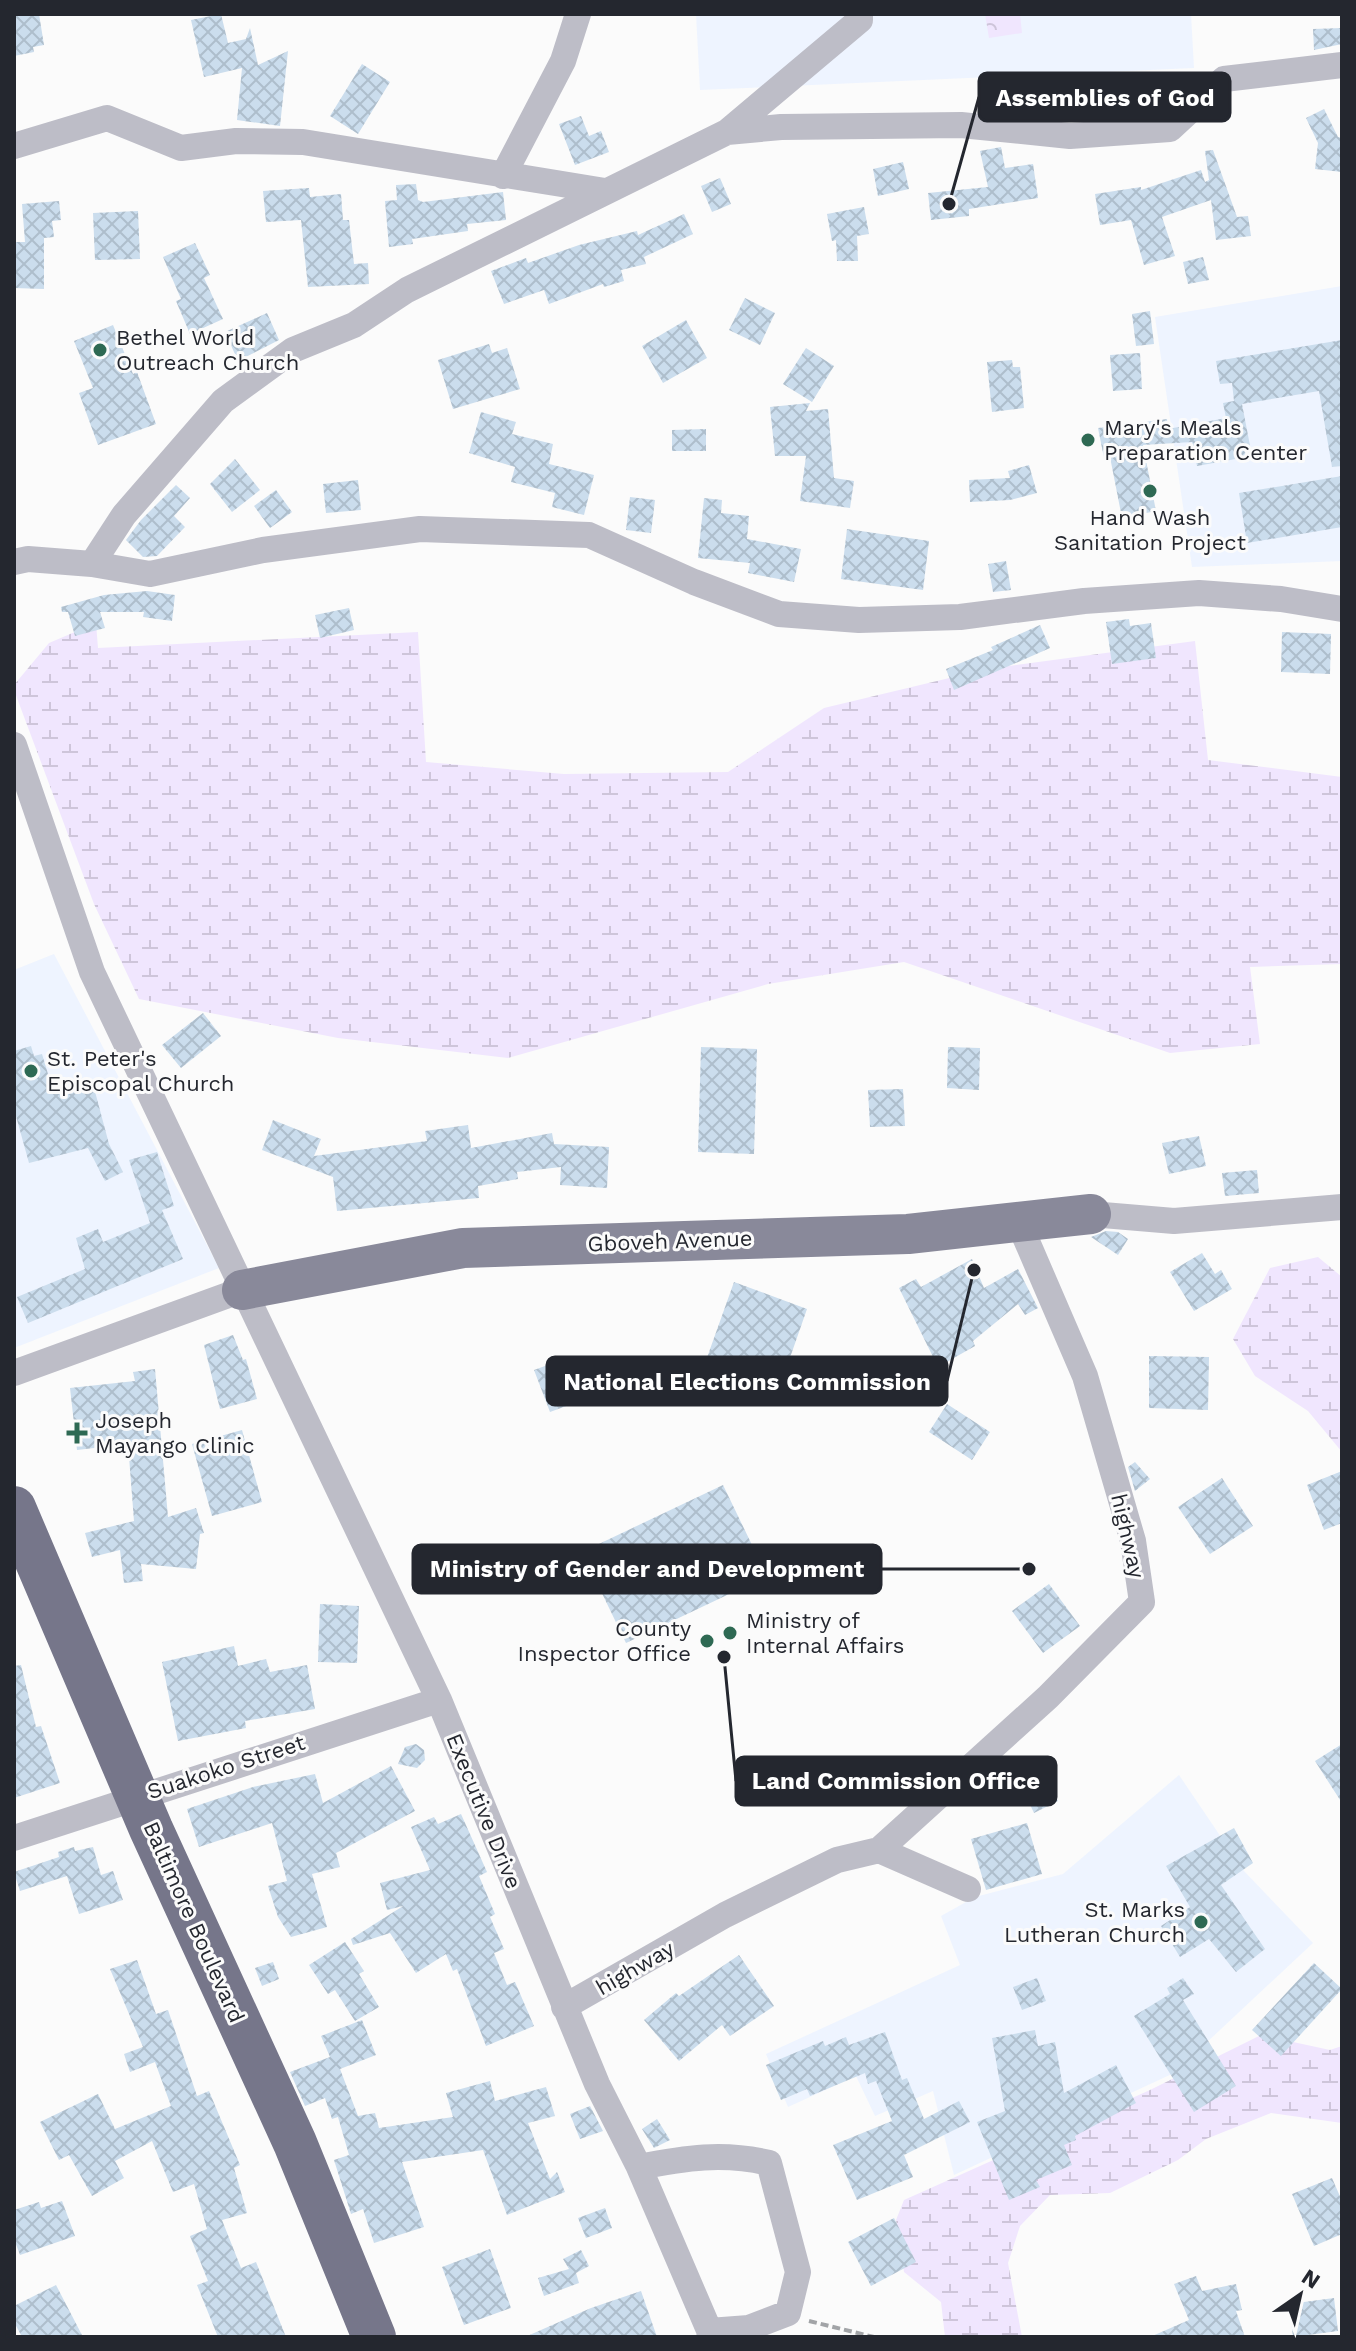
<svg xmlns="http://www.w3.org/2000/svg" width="1356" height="2351" font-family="'Work Sans',sans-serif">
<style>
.built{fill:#eef4ff}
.wetland{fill:url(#wetland-marsh)}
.park{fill:url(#park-crowns)}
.building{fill:url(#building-cross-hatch)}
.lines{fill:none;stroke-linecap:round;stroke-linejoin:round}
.path{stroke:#a2a4a7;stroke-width:4;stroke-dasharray:8 4;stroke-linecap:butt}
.street{stroke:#bdbdc7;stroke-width:26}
.primary{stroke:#89899a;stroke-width:40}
.highway{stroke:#76768a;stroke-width:44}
.poi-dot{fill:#2e6953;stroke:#fbfbfb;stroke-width:3}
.labels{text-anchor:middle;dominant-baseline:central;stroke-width:6;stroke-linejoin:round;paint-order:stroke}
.poi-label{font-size:22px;fill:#24272f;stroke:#fbfbfb;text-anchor:start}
.street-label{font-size:22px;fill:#24272f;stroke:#fbfbfb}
.leader{fill:none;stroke:#24272f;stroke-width:3}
.callout-dot{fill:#24272f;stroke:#fbfbfb;stroke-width:3}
.callout{fill:#24272f;stroke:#24272f;stroke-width:3}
.callout-label{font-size:24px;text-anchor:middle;font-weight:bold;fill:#fff}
</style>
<defs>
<pattern id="wetland-marsh" width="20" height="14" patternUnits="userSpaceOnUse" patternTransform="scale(2)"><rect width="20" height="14" fill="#f0e6fe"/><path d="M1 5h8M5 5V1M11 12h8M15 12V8" fill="none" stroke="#cec5da"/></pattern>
<pattern id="park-crowns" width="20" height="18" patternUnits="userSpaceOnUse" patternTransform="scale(2)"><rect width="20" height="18" fill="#f0e6fe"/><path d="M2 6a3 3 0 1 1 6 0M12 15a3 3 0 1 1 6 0" fill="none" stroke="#cec5da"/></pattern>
<pattern id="building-cross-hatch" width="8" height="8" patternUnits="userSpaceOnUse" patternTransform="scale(2)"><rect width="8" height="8" fill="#cbdded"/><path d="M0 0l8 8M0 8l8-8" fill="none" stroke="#aebecc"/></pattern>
</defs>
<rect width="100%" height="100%" fill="#fbfbfb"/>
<path class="built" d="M696,14H1191L1194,68L700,90Z
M1342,286V561L1192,567L1155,317Z
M54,954L219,1268L14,1348V970Z
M1179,1775L1244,1871L1313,1943L1174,2073L954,2175L933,2091L875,2116L856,2076L788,2107L766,2054L960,1965L941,1916L975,1897L1063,1874Z"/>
<path class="wetland" d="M96,623L98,648L418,632L426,762L564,774L728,772L824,708L987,669L1195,641L1208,760L1342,777V964L1250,967L1260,1044L1170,1053L904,962L768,984L508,1058L338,1038L139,999L94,904L14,690V685L49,643Z
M1318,1257L1342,1277V1452L1308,1411L1255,1376L1233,1339L1270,1268Z
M1261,2035L1330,2050L1342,2046V2123L1271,2113L1206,2139L1178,2160L1110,2193L1050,2195L1020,2226L1008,2263L1022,2337H945L941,2302L904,2272L896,2220L904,2200L1150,2090Z"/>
<path class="park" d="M985,14H1020L1022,33L989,38Z"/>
<path class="building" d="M14,14H39L44,45L33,47L34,52L14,56Z
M221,14L228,43L246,39L250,28L258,65L288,51L280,126L237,120L242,68L204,77L191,20Z
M1342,28V44L1314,50L1313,29Z
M362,64L390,82L358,134L330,116Z
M1324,109L1338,137L1342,138V172L1315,169L1318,143L1306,118Z
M581,116L589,136L601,131L609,152L575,165L559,124Z
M1001,147L1005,168L1033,164L1038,198L969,209V216L931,220L928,193L988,187L980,151Z
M1213,150L1237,217L1248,216L1251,236L1216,240L1211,200L1162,217L1175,256L1144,265L1131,220L1100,225L1095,194L1141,187V190L1201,170L1205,182L1209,180L1205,151Z
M903,162L909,189L878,196L873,169Z
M720,178L731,204L712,212L701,186Z
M416,184L418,200L423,202L503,192L506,220L467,224L468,231L412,239L413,244L389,247L385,201L397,200L396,185Z
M309,188L310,197L341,194L343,220H349L354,264L368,263L369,284L308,287L301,220L266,222L263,191Z
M59,201L61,220L52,221L54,237L44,238V289L14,288V242H25L22,204Z
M864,207L869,234L857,236L858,261H837L836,240L832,241L827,214Z
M138,211L140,259L95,260L93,213Z
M684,214L693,234L644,257L646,264L621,270L624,281L604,287L603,284L549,304L544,290L504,304L491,271L526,258L528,263L579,245L637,231L638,235Z
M195,243L210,275L204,278L223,319L190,334L176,301L181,299L163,257Z
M1203,257L1209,280L1188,284L1183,262Z
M745,298L775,313L760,345L729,330Z
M1150,311L1154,344L1136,346L1132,314Z
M267,313L279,340L238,361L225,332Z
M686,320L707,358L663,383L642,346Z
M113,325L133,374L137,372L156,424L98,445L79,393L93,388L74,341Z
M1342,340V466L1332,467L1319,391L1242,404L1252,456L1197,466L1192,442L1143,445L1156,511L1122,518L1110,457L1104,458L1098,428L1167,419L1168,429L1226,418L1223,403L1234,401L1232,383L1220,384L1216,361Z
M489,344L492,353L507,348L520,389L453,409L438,360Z
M806,348L834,366L812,402L783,384Z
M1140,353L1142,389L1113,391L1110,355Z
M1012,360L1013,367H1020L1024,408L992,412L987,362Z
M810,403L806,411L828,409L834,478L854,481L850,508L800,501L806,456H775L770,407Z
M481,412L516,422L512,434L553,444L549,464L594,475L584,515L552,507L555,493L511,482L515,467L469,453Z
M706,429V451H672V430Z
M235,459L260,490L232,512L210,484Z
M1029,465L1037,493L1010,500L970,502L969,480L1010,478L1008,471Z
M1342,476V527L1247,543L1239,493Z
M358,480L361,510L326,513L323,484Z
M176,485L190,498L174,516L185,527L157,556L143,557L126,540L141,520Z
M276,490L292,512L270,528L254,506Z
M630,497L655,500L651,533L626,530Z
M704,498L722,500L721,513L749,516L747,539L801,549L794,582L748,573L750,563L698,558Z
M847,529L929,541L923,590L841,579Z
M1006,561L1011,590L993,592L988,564Z
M147,591L175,595L172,621L143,617L144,612H100L105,628L75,636L68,612H62L61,607L104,595Z
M349,608L354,630L320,638L315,615Z
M1129,619L1130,626L1151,623L1156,658L1112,664L1106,622Z
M1040,625L1050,648L954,690L946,669L993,650L991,647Z
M1282,632L1331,634L1330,674L1281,672Z
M203,1013L221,1036L181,1068L162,1045Z
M31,1046L34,1056L42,1054L54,1094L93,1084L109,1144L123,1172L105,1181L88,1148L29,1163L14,1109V1051Z
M701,1047L757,1049L754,1154L698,1152Z
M948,1047L980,1048L979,1090L947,1088Z
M903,1089L905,1126L870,1127L868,1090Z
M273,1120L321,1139L314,1156L427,1141L425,1131L468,1125L471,1148L552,1133L554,1144L609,1147L607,1188L560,1185L561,1167L517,1172L518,1179L478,1186L479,1198L337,1211L333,1177L262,1150Z
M1199,1136L1206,1166L1169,1174L1162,1143Z
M157,1152L174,1206L162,1210L183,1259L28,1323L17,1297L85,1269L76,1238L98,1229L103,1242L150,1223L129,1160Z
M1257,1170L1259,1193L1225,1196L1222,1173Z
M1106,1231L1118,1232L1128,1239L1118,1255L1091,1237Z
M1202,1253L1215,1274L1221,1270L1232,1289L1194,1311L1170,1272Z
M972,1259L984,1288L1018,1269L1038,1308L1025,1315L1018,1304L973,1341L975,1346L938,1367L899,1288L916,1279L921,1287Z
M734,1282L807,1309L778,1392L704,1366Z
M233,1335L243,1360L246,1359L257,1399L220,1409L204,1345Z
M1149,1356L1209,1357L1208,1410L1149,1408Z
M564,1359L580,1401L550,1412L534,1370Z
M155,1369L168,1517L196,1508L204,1533L200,1534L196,1569L141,1564L143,1581L124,1583L120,1550L92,1557L85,1533L134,1521L128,1444L77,1450L70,1388L135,1381L133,1372Z
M947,1404L990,1432L972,1460L929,1432Z
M242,1430L262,1502L212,1516L192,1444Z
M1135,1462L1150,1479L1135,1491L1128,1467Z
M1342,1471V1523L1324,1530L1307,1485Z
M1222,1478L1253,1526L1210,1554L1178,1507Z
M723,1485L767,1576L626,1643L582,1552Z
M1049,1584L1080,1626L1043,1653L1012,1611Z
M320,1604L359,1606L357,1663L318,1662Z
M234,1646L238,1666L266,1659L270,1672L307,1665L315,1709L245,1721L246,1728L178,1741L162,1662Z
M21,1665L36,1727L41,1726L60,1783L14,1798V1666Z
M416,1744L424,1750L425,1760L417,1768L398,1764L405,1747Z
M1342,1744V1803L1315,1761Z
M391,1766L415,1811L336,1853L340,1867L312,1874L327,1927L291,1937L278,1917L268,1886L287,1881L272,1823L199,1847L187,1809L253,1787L315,1774L323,1803Z
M1048,1781L1058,1801L1034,1813L1024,1792Z
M461,1814L487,1872L479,1876L495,1914L490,1917L504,1949L494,1953L507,1985L515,1982L534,2026L486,2046L457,1969L453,1971L446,1954L416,1973L390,1933L353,1945L351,1939L403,1906L387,1910L380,1883L430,1870L411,1827L434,1817L438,1824Z
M1027,1823L1042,1874L986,1890L971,1839Z
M1234,1828L1253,1863L1221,1885L1265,1949L1236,1972L1209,1939L1180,1957L1161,1926L1190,1907L1166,1866Z
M74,1847L75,1851L93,1847L101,1875L113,1871L123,1900L79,1914L67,1876L20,1891L14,1872L59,1857L58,1852Z
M345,1942L364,1971L359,1974L379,2007L355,2021L335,1990L328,1994L309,1965Z
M739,1955L774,2006L730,2036L722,2025L679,2061L644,2020L676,1993L679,1996Z
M137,1960L156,2014L168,2010L197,2096L209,2091L240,2165L234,2168L247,2213L222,2220L241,2268L256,2262L286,2337H218L197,2285L208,2281L190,2236L207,2229L194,2184L173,2192L152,2141L115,2161L124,2178L92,2196L69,2155L59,2160L40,2122L98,2094L115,2129L171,2106L155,2062L130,2072L124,2054L143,2047L110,1969Z
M273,1962L279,1979L262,1986L255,1968Z
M1314,1963L1342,1989L1281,2056L1252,2030Z
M1037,1978L1046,2001L1022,2010L1013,1987Z
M1183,1978L1194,1994L1183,2000L1236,2086L1194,2112L1134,2016L1170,1994L1167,1988Z
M362,2020L376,2055L340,2069L358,2116L375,2113L379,2128L453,2117L446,2093L490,2081L495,2101L546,2087L555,2116L528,2123L550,2179L557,2172L565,2192L507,2215L483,2150L402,2162L424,2227L374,2243L363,2209L351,2214L334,2160L349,2155L338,2117L332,2119L325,2098L305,2106L290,2072L330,2057L321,2036Z
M1035,2030L1038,2046L1055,2042L1064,2093L1116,2065L1136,2103L1075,2136L1076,2140L1064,2145L1072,2165L1036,2180L1040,2187L1009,2200L977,2122L1005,2111L992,2038Z
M885,2032L902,2080L907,2078L924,2119L959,2101L970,2122L904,2155L913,2177L857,2200L833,2145L892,2121L876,2081L868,2084L865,2073L810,2096L807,2089L781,2100L766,2065L823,2041L825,2046L846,2037L849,2045Z
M590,2106L603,2131L580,2139L570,2114Z
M657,2119L670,2140L654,2148L642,2129Z
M1332,2178L1342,2201V2234L1314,2246L1292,2194Z
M62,2201L75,2236L20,2255L14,2239V2210L39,2202L41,2208Z
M605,2208L612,2228L586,2238L578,2218Z
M894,2218L916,2262L871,2286L848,2242Z
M490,2249L511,2308L464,2325L442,2267Z
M581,2250L589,2266L576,2273L579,2283L544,2296L538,2278L569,2269L563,2259Z
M1196,2276L1202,2291L1236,2284L1242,2310L1236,2311L1245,2337H1150L1189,2320L1174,2284Z
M56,2285L83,2337H22L14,2322V2306Z
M641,2291L657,2337H525L591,2308Z
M1334,2298L1338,2331L1293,2337L1289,2304Z"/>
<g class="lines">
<path class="path" d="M809,2321L874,2337"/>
<path class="street" d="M727,132L860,20V14
M14,146L107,118L181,148L236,141L303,142L605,191
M503,176L563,61L578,14
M14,562L28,559L92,564L150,574L263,550L420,529L589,535L694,582L779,614L859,620L960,617L1084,601L1199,593L1281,599L1342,609
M92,564L124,515L223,401L293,350L354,325L407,290L727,132L781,127L961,125L1070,136L1170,129L1224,79L1342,65
M14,745L92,972L439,1700L597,2084L639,2167L712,2337
M1091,1214L1174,1221L1342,1207
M14,1373L242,1290
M14,1838L439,1700
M879,1850L1048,1697L1142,1602L1133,1541L1085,1376L1019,1223
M564,2007L725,1915L837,1860L879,1850L968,1889
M639,2167C685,2158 723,2152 769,2163L798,2272L788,2313L749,2328L709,2331"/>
<path class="primary" d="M242,1290L463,1248L908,1234L1091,1214"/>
<path class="highway" d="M14,1508L151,1829L295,2143L374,2337"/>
</g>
<g class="poi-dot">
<circle cx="100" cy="350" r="8"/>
<circle cx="1088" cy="440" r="8"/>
<circle cx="1150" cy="491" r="8"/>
<circle cx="31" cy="1071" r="8"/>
<path d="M73 1421h8v8h8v8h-8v8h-8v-8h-8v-8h8z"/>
<circle cx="730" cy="1633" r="8"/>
<circle cx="707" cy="1641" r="8"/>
<circle cx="1201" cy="1922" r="8"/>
</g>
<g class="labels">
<g class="poi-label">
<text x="116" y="337">Bethel World<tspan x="116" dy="25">Outreach Church</tspan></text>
<text x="1104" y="427">Mary's Meals<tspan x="1104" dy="25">Preparation Center</tspan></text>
<text x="1150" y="517" text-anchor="middle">Hand Wash<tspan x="1150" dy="25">Sanitation Project</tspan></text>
<text x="47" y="1058">St. Peter's<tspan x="47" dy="25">Episcopal Church</tspan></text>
<text x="95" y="1420">Joseph<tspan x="95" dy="25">Mayango Clinic</tspan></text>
<text x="746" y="1620">Ministry of<tspan x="746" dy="25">Internal Affairs</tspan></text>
<text x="691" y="1628" text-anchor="end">County<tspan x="691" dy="25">Inspector Office</tspan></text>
<text x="1185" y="1909" text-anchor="end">St. Marks<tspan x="1185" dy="25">Lutheran Church</tspan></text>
</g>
<g class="street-label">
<text transform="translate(670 1241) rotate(-2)">Gboveh Avenue</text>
<text transform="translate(1128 1536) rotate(77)">highway</text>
<text transform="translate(226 1767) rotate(-18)">Suakoko Street</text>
<text transform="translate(484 1811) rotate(68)">Executive Drive</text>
<text transform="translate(194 1922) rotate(66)">Baltimore Boulevard</text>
<text transform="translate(635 1968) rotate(-30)">highway</text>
</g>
</g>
<path class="leader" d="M949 204L979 97M974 1270L947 1381M1029 1569L881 1569M724 1657L736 1781"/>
<g class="callout-dot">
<circle cx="949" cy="204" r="8"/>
<circle cx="974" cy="1270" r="8"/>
<circle cx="1029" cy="1569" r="8"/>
<circle cx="724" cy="1657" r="8"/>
</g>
<g class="callout">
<rect x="979" y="73" width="251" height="48" rx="8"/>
<rect x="547" y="1357" width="400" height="48" rx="8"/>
<rect x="413" y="1545" width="468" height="48" rx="8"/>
<rect x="736" y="1757" width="320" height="48" rx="8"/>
</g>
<g class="callout-label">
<text x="1105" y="106">Assemblies of God</text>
<text x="747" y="1390">National Elections Commission</text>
<text x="647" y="1577">Ministry of Gender and Development</text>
<text x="896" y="1789">Land Commission Office</text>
</g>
<rect width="1356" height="2351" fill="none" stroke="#24272f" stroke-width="32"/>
<g transform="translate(1300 2295) rotate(34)" stroke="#fbfbfb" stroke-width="6" paint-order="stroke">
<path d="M0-6L14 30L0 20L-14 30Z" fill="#24272f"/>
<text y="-12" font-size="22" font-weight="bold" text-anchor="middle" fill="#24272f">N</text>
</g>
</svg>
